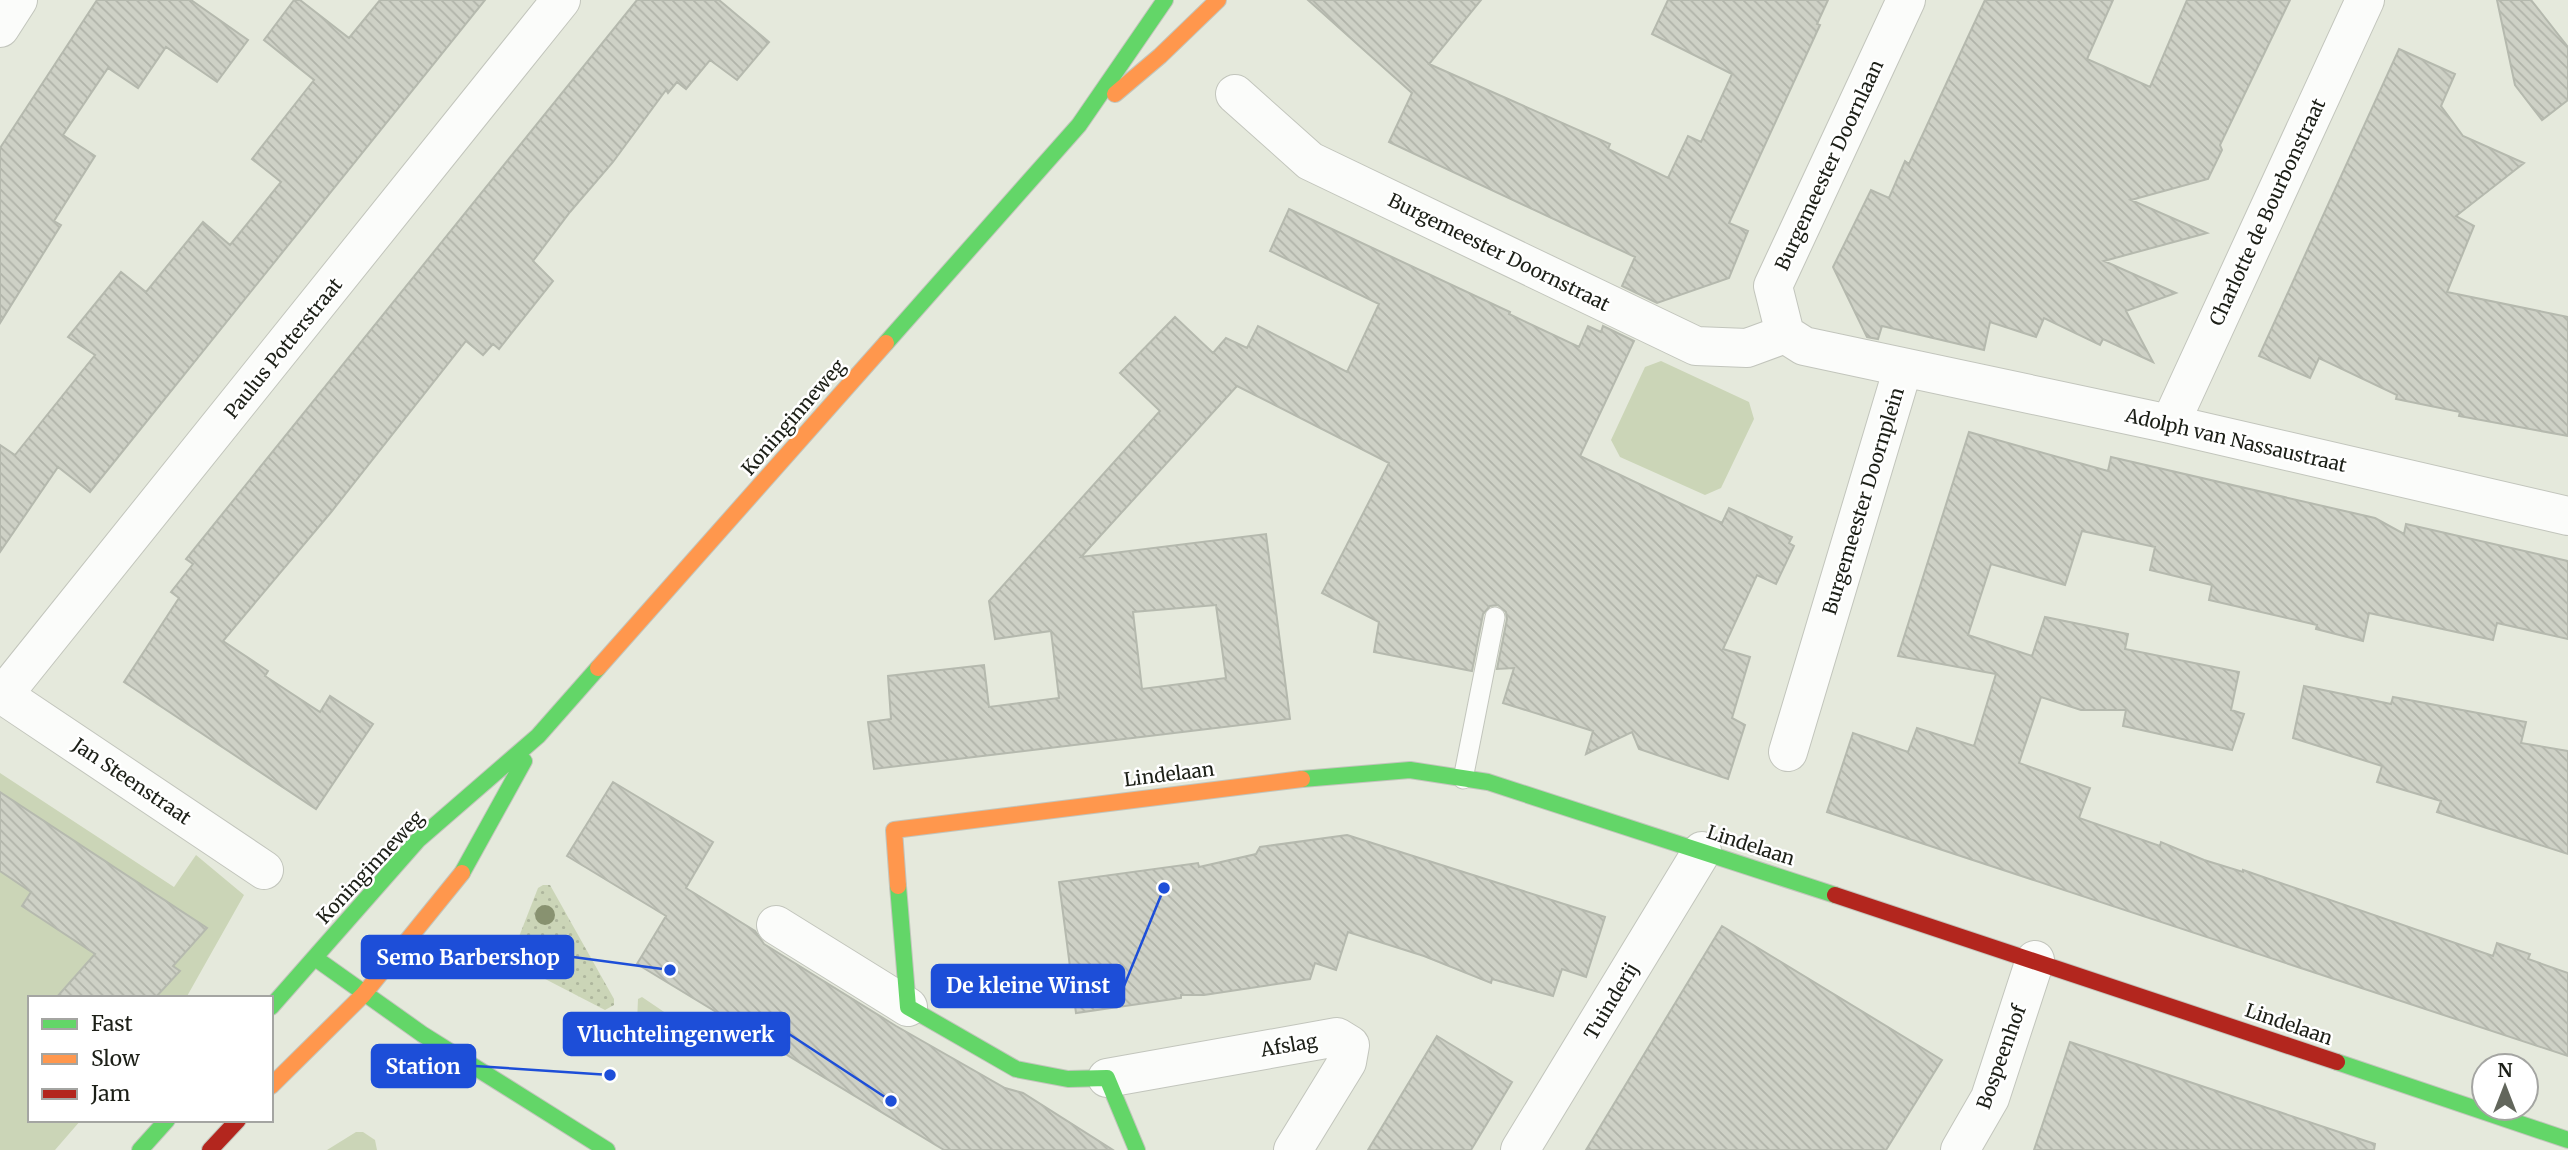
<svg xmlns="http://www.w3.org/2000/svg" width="2568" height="1150" font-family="Merriweather,serif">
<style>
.grass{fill:#cbd5b7}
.park{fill:url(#park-dots)}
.building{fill:url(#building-back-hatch);stroke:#b5b9ae;stroke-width:2;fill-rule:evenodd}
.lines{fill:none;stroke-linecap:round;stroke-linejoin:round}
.lane-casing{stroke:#c2c5bc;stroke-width:21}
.street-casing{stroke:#c2c5bc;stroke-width:40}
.fast-casing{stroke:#c2c5bc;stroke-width:18}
.slow-casing{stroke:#c2c5bc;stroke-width:18}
.jam-casing{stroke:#c2c5bc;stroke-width:18}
.lane{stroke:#fbfcfa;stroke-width:19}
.street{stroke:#fbfcfa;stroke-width:38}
.fast{stroke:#63d668;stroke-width:16}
.slow{stroke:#ff974d;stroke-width:16}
.jam{stroke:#b3261e;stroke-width:16}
.tree{fill:#889270}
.labels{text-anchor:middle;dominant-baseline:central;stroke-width:5;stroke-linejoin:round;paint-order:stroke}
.street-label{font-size:19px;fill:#1c1f17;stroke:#fff}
.leader{fill:none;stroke:#1d4ed8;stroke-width:2.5}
.callout-dot{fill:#1d4ed8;stroke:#fff;stroke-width:2.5}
.callout{fill:#1d4ed8;stroke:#1d4ed8;stroke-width:2.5}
.callout-label{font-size:21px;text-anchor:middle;font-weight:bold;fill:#fff}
</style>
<defs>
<pattern id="park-dots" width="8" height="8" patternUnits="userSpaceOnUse" patternTransform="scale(1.75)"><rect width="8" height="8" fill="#cbd5b7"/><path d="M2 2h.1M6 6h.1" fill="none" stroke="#aeb69d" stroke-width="1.8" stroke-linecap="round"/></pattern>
<pattern id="building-back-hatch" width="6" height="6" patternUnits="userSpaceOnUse" patternTransform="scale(1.75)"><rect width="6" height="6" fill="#ced1c6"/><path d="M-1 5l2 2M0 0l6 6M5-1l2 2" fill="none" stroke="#b0b3a9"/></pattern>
</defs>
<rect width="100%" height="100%" fill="#e5e9dc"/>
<path class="grass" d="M1661,361L1749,402L1754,419L1721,488L1705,495L1620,457L1611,440L1645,367Z
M0,773L174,887L196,855L244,895L186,998H30V1120H81L55,1150H0Z
M642,997L704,1039L706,1046L701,1055L668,1054L663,1051L637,1022L638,999Z
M356,1132H363L375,1140L377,1150H327Z"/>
<path class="park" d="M543,885H550L614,999V1005L605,1010L520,966L515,960L513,952L538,888Z"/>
<path class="building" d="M97,0H191L248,40L217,82L166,47L138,88L108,68L63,135L95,156L54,221L61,225L0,323V148Z
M294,0H300L349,38L380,0H485L90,492L58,467L0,552V445L15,455L95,355L68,337L121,272L146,292L203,222L230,245L281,182L252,159L314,80L264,40Z
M637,0H719L769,42L737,80L710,60L686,89L677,82L668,93L666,90L613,162L570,212L533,261L553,281L499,349L493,344L483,355L466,341L332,511L223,641L268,671L265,676L320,712L330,696L373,724L316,809L124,682L179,598L171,592L193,564L186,559Z
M1308,0H1481L1429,64L1610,144L1608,149L1668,178L1688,136L1701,142L1732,74L1652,34L1668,0H1828L1817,24L1820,25L1729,223L1748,231L1729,278L1657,303L1622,286L1635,257L1389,142L1412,93Z
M1985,0H2113L2087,59L2150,87L2187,0H2290L2220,145L2222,150L2208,179L2131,200L2207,233L2104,261L2176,293L2126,311L2153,362L2103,339L2100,345L2044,318L2036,337L1990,322L1984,350L1882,326L1878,339L1867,337L1833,267L1871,190L1889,198L1905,161L1909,164Z
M2497,0H2531L2568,47V100L2542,120L2515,85Z
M2399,49L2455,74L2441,106L2463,136L2524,163L2456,216L2474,226L2447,292L2568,317V436L2459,416L2460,412L2396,399L2397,395L2319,358L2310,378L2259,356Z
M1289,209L1510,312L1509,314L1579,347L1588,326L1601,332L1603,326L1634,341L1580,456L1722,523L1729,508L1792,537L1789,543L1794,546L1776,584L1757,575L1723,649L1750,657L1732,718L1745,725L1728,779L1639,749L1632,732L1586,754L1593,731L1503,703L1514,668L1497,669L1507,619L1506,612L1498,605L1490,606L1483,614L1472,671L1374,652L1379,622L1322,593L1389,463L1237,386L1081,557L1266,534L1290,719L874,769L868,722L891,719L888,676L984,665L989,707L1059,698L1051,631L995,639L989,601L1160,411L1120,373L1175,317L1213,353L1226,338L1247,348L1258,326L1347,372L1379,304L1270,251ZM1216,605L1226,678L1142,689L1133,612Z
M1969,432L2108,471L2111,457L2375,518L2404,534L2406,524L2568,561V639L2497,623L2493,640L2369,613L2363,641L2316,629L2317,625L2209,600L2212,585L2150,570L2155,547L2082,531L2065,585L1991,564L1968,635L2032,656L2045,617L2128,634L2125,649L2239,672L2231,710L2244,714L2232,750L2123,726L2126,710H2081L2041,697L2019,763L2090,788L2079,818L2160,846L2161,842L2204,860L2243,872V870L2493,956L2497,943L2530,954L2528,959L2568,973V1056L1827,812L1853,733L1908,752L1917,728L1974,746L1996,674L1898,656Z
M2304,686L2391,704L2393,697L2526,722L2521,743L2568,751V854L2437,812L2441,801L2377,782L2382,766L2293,738Z
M613,782L713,842L686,888L755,931L764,944L896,1026L1005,1088L1023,1093L1113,1150H944L637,964L666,916L567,856Z
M0,792L207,928L173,966L180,971L155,998H56L95,954L22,906L31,892L0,871Z
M1347,835L1605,917L1586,977L1562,969L1553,996L1492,979L1491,983L1424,956L1348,932L1336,970L1315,963L1310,979L1204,995H1181V998L1076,1013L1059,882L1198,863L1199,867L1256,854L1260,847Z
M1722,926L1942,1060L1886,1150H1586Z
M1437,1036L1512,1082L1471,1150H1368Z
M2070,1042L2375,1144L2374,1150H2034Z"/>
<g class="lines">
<defs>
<path id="lane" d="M1463,779L1495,617"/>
<path id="street" d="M0,28L18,0
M1235,94L1310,161L1696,346L1747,348L1785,334
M1785,334L1804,346L2170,424L2568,516
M1785,334L1773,286L1906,0
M2170,424L2365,0
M0,693L264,870
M3,695L561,0
M1788,752L1903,368
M776,925L908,1007
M1107,1078L1337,1037L1350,1045L1347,1062L1293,1150
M1520,1150L1702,851
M1960,1150L1990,1098L2035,960"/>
<path id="fast" d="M886,343L1079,125L1165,0
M1302,779L1410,770L1488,782L1835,895
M462,873L524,761
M898,886L908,1007L1016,1069L1068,1079L1107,1078L1137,1150
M315,958L422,1034L607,1150
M271,1007L418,840L538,736L598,668
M2337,1062L2568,1140
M140,1150L167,1120"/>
<path id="slow" d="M1115,94L1160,56L1218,0
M598,668L886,343
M898,886L894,830L1302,779
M271,1086L363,995L462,873"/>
<path id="jam" d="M1835,895L2337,1062
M210,1150L238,1120"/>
</defs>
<use href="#lane" class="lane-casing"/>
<use href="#street" class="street-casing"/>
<use href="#fast" class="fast-casing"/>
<use href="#slow" class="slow-casing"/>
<use href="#jam" class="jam-casing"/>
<use href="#lane" class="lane"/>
<use href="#street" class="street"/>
<use href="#fast" class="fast"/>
<use href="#slow" class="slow"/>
<use href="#jam" class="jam"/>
</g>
<circle class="tree" cx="545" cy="915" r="10"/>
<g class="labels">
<g class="street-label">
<text transform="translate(1829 165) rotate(-65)">Burgemeester Doornlaan</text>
<text transform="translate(2267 212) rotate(-65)">Charlotte de Bourbonstraat</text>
<text transform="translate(1499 252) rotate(26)">Burgemeester Doornstraat</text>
<text transform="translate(283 348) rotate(-51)">Paulus Potterstraat</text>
<text transform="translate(793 417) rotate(-49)">Koninginneweg</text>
<text transform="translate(2236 440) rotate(13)">Adolph van Nassaustraat</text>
<text transform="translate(1863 501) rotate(-73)">Burgemeester Doornplein</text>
<text transform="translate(1169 774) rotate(-7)">Lindelaan</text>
<text transform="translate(132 781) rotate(34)">Jan Steenstraat</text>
<text transform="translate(1751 845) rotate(18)">Lindelaan</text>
<text transform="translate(370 867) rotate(-47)">Koninginneweg</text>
<text transform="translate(1611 1001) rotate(-59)">Tuinderij</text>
<text transform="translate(2289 1024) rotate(19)">Lindelaan</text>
<text transform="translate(1289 1045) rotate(-10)">Afslag</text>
<text transform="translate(2001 1057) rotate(-70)">Bospeenhof</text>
</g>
</g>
<path class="leader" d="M670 970L573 957M1164 888L1124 986M891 1101L789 1034M610 1075L475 1066"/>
<g class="callout-dot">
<circle cx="670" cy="970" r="7"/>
<circle cx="1164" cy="888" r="7"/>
<circle cx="891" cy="1101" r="7"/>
<circle cx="610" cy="1075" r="7"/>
</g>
<g class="callout">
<rect x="362" y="936" width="211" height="42" rx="7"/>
<rect x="932" y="965" width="192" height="42" rx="7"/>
<rect x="564" y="1013" width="225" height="42" rx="7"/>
<rect x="372" y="1045" width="103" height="42" rx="7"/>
</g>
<g class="callout-label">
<text x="468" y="965">Semo Barbershop</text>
<text x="1028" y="993">De kleine Winst</text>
<text x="676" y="1042">Vluchtelingenwerk</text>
<text x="423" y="1074">Station</text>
</g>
<rect x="28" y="996" width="245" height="126" fill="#ffffff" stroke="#a4a5a2" stroke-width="2"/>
<rect x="42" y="1019" width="35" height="10" fill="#63d668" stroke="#a4a5a2" stroke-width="2"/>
<text x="91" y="1031" font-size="21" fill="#1c1f17">Fast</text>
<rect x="42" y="1054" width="35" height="10" fill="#ff974d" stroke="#a4a5a2" stroke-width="2"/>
<text x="91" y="1066" font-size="21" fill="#1c1f17">Slow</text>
<rect x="42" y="1089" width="35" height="10" fill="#b3261e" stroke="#a4a5a2" stroke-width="2"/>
<text x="91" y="1101" font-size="21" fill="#1c1f17">Jam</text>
<g transform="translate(2505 1087)"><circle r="33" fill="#ffffff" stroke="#a4a5a2" stroke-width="2"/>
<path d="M0-5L12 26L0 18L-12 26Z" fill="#62665c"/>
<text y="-10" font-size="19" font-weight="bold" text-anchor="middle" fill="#1c1f17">N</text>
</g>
</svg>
